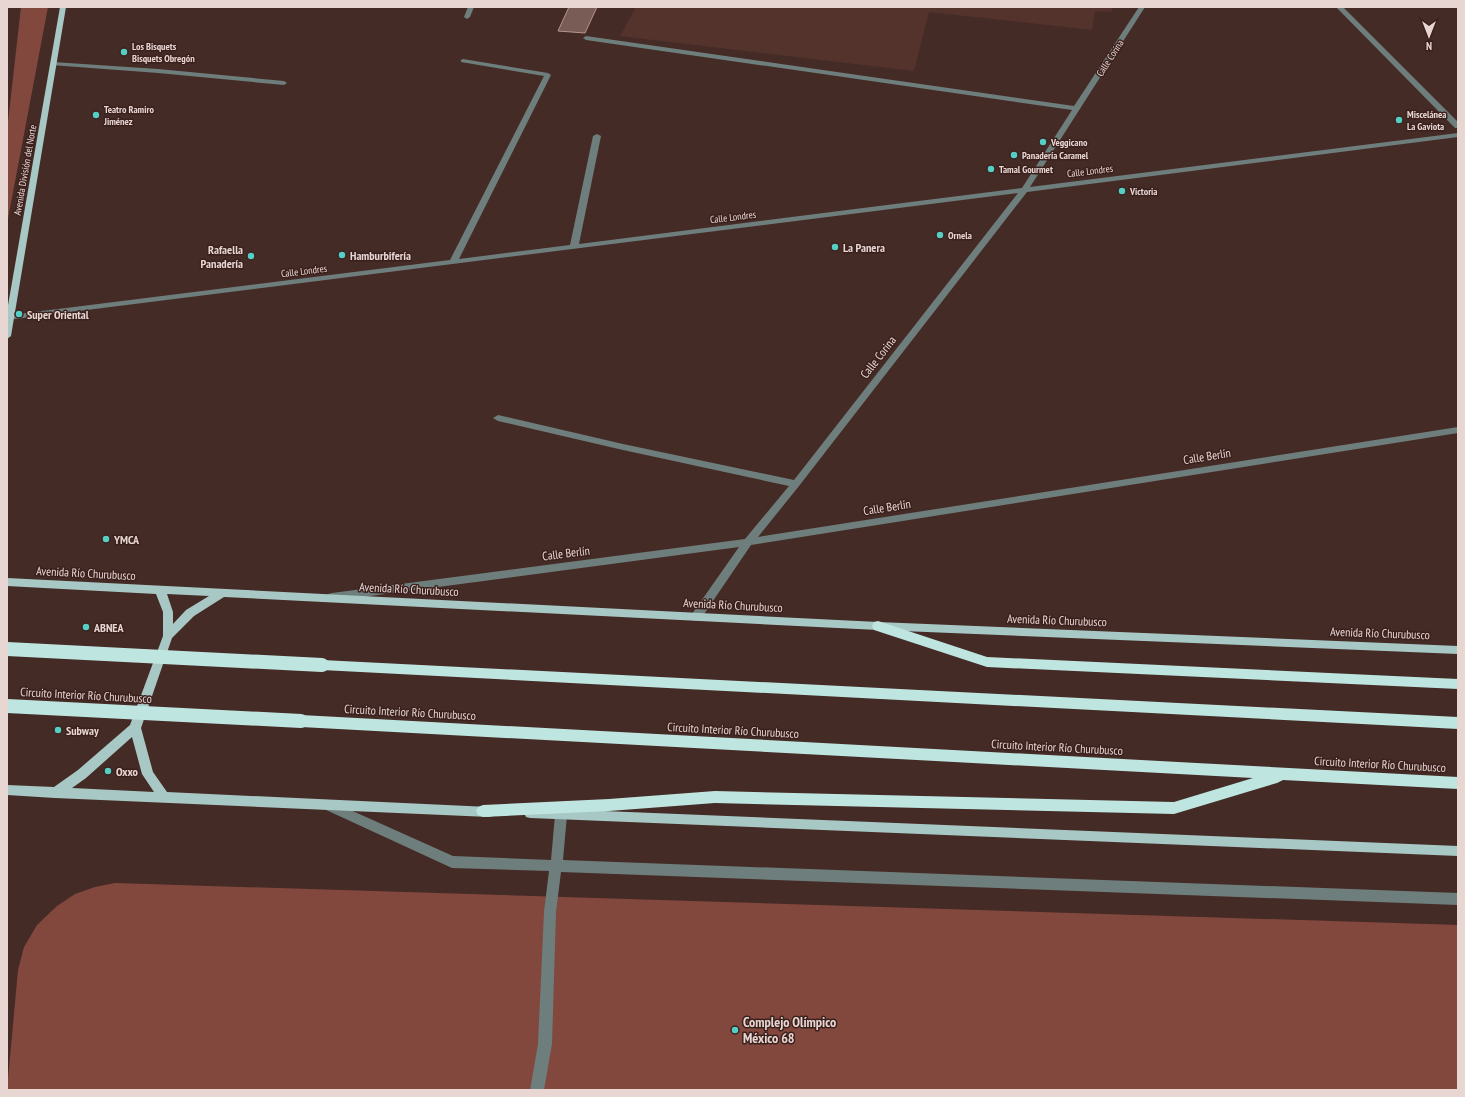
<svg xmlns="http://www.w3.org/2000/svg" width="1465" height="1097" font-family="'PT Sans Narrow',sans-serif">
<style>
.built{fill:#54332d}
.green{fill:#83483d}
.building{fill:#7a5c56;stroke:#b6958f}
.lines{fill:none;stroke-linecap:round;stroke-linejoin:round}
.minor{fill:#6e7e7c;fill-rule:evenodd}
.major{fill:#a8c8c5;fill-rule:evenodd}
.highway{fill:#bfe5e1;fill-rule:evenodd}
.highway-bridge{stroke:#bfe5e1;stroke-width:14}
.poi-dot{fill:#55cec5;stroke:#3b211d;stroke-width:1.5}
.labels{text-anchor:middle;dominant-baseline:central;stroke-width:3;stroke-linejoin:round;paint-order:stroke}
.far-poi-label{font-size:10px;font-weight:bold;fill:#e8d6d3;stroke:#3b211d;text-anchor:start}
.far-street-label{font-size:10px;fill:#e8d6d3;stroke:#3b211d}
.poi-label{font-size:12px;font-weight:bold;fill:#e8d6d3;stroke:#3b211d;text-anchor:start}
.street-label{font-size:12px;fill:#e8d6d3;stroke:#3b211d}
.near-poi-label{font-size:14px;font-weight:bold;fill:#e8d6d3;stroke:#3b211d;text-anchor:start}
</style>
<rect width="100%" height="100%" fill="#452b26"/>
<path class="built" d="M636,7H1113L1111,12L1095,11L1092,30L929,12L914,71L620,36Z"/>
<path class="green" d="M21,7H48L7,224V131Z
M115,883L1458,925V1090H7L18,970L24,947L37,925L57,906L75,894L95,887Z"/>
<path class="building" d="M569,7H597L585,33L558,31Z"/>
<g class="lines">
<path class="minor" d="M468,7H474L470,17L467,19L464,17Z
M1139,7H1145L1030,187L1458,133V137L1027,192L799,486L758,537L1458,427V433L751,545L700,620L696,621L692,620L691,617L692,614L739,547L332,601L328,600L327,597L328,594L332,593L745,539L789,486L623,450L498,421L493,418L498,415L623,444L794,480L1018,193L7,320V316L10,315L450,260L544,76L461,62V60L463,59L548,73L551,75L459,259L570,245L593,136L597,134L601,136L579,244L1022,188L1072,110L586,40L583,38L586,36L1074,106Z
M1336,7H1343L1458,122V128H1455Z
M53,62L158,69L284,81L287,83L284,85L158,73L51,65V63Z
M328,800L453,856L551,860L555,815L557,811L561,810L565,811L567,815L563,860L1458,893V905L561,872L556,912L552,1044L544,1090H530L538,1044L544,912L549,871L452,868L324,809L322,805L324,801Z"/>
<path class="major" d="M60,7H66L11,336L7,339V311Z
M7,578L878,622L1458,646V654L878,630L224,597L194,616L172,638L141,728L153,772L167,792L489,807L493,808L495,812L493,816L489,817L55,798L7,795V785L54,787L78,770L130,725L163,636V612L156,594L7,586ZM167,594L209,596L186,610L173,624V612ZM132,737L142,774L154,792L72,788L86,778Z
M530,808L1458,846V856L530,818L526,817L524,813L526,809Z"/>
<path class="highway" d="M878,621L987,657L1458,679V689L987,667L874,630L872,626L874,622Z
M322,660L1458,717V729L322,670L317,669L316,665L317,661Z
M301,715L1458,777V789L1283,780L1277,783L1174,814L715,803L609,811L483,817L478,815L476,811L478,807L483,805L609,799L715,791L1174,802L1253,778L301,727L296,725L294,721L296,717Z"/>
<path class="highway-bridge" d="M7,649L322,665
M7,706L301,721"/>
</g>
<g class="poi-dot">
<circle cx="124" cy="52" r="4"/>
<circle cx="96" cy="115" r="4"/>
<circle cx="1399" cy="120" r="4"/>
<circle cx="1043" cy="142" r="4"/>
<circle cx="1014" cy="155" r="4"/>
<circle cx="991" cy="169" r="4"/>
<circle cx="1122" cy="191" r="4"/>
<circle cx="940" cy="235" r="4"/>
<circle cx="835" cy="247" r="4"/>
<circle cx="342" cy="255" r="4"/>
<circle cx="251" cy="256" r="4"/>
<circle cx="19" cy="314" r="4"/>
<circle cx="106" cy="539" r="4"/>
<circle cx="86" cy="627" r="4"/>
<circle cx="58" cy="730" r="4"/>
<circle cx="108" cy="771" r="4"/>
<circle cx="735" cy="1030" r="4"/>
</g>
<g class="labels">
<g class="far-poi-label">
<text x="132" y="46">Los Bisquets<tspan x="132" dy="12">Bisquets Obregón</tspan></text>
<text x="104" y="109">Teatro Ramiro<tspan x="104" dy="12">Jiménez</tspan></text>
<text x="1407" y="114">Miscelánea<tspan x="1407" dy="12">La Gaviota</tspan></text>
<text x="1051" y="142">Veggicano</text>
<text x="1022" y="155">Panadería Caramel</text>
<text x="999" y="169">Tamal Gourmet</text>
<text x="1130" y="191">Victoria</text>
<text x="948" y="235">Ornela</text>
</g>
<g class="far-street-label">
<text transform="translate(1110 58) rotate(-57)">Calle Corina</text>
<text transform="translate(25 170) rotate(-80)">Avenida División del Norte</text>
<text transform="translate(1090 171) rotate(-7)">Calle Londres</text>
<text transform="translate(733 217) rotate(-7)">Calle Londres</text>
<text transform="translate(304 271) rotate(-7)">Calle Londres</text>
</g>
<g class="poi-label">
<text x="843" y="247">La Panera</text>
<text x="243" y="249" text-anchor="end">Rafaella<tspan x="243" dy="14">Panadería</tspan></text>
<text x="350" y="255">Hamburbifería</text>
<text x="27" y="314">Super Oriental</text>
<text x="114" y="539">YMCA</text>
<text x="94" y="627">ABNEA</text>
<text x="66" y="730">Subway</text>
<text x="116" y="771">Oxxo</text>
</g>
<g class="street-label">
<text transform="translate(878 357) rotate(-52)">Calle Corina</text>
<text transform="translate(1207 456) rotate(-9)">Calle Berlín</text>
<text transform="translate(887 507) rotate(-9)">Calle Berlín</text>
<text transform="translate(566 553) rotate(-7)">Calle Berlín</text>
<text transform="translate(86 573) rotate(3)">Avenida Río Churubusco</text>
<text transform="translate(409 589) rotate(3)">Avenida Río Churubusco</text>
<text transform="translate(733 605) rotate(3)">Avenida Río Churubusco</text>
<text transform="translate(1057 620) rotate(2)">Avenida Río Churubusco</text>
<text transform="translate(1380 633) rotate(2)">Avenida Río Churubusco</text>
<text transform="translate(86 695) rotate(3)">Circuito Interior Río Churubusco</text>
<text transform="translate(410 712) rotate(3)">Circuito Interior Río Churubusco</text>
<text transform="translate(733 730) rotate(3)">Circuito Interior Río Churubusco</text>
<text transform="translate(1057 747) rotate(3)">Circuito Interior Río Churubusco</text>
<text transform="translate(1380 764) rotate(3)">Circuito Interior Río Churubusco</text>
</g>
<g class="near-poi-label">
<text x="743" y="1022">Complejo Olímpico<tspan x="743" dy="16">México 68</tspan></text>
</g>
</g>
<rect width="1465" height="1097" fill="none" stroke="#e8d6d3" stroke-width="16"/>
<g transform="translate(1429 36) rotate(180)" stroke="#3b211d" stroke-width="3" paint-order="stroke">
<path d="M0-3L7 15L0 10L-7 15Z" fill="#e8d6d3"/>
<text y="-6" font-size="11" font-weight="bold" text-anchor="middle" fill="#e8d6d3">N</text>
</g>
</svg>
